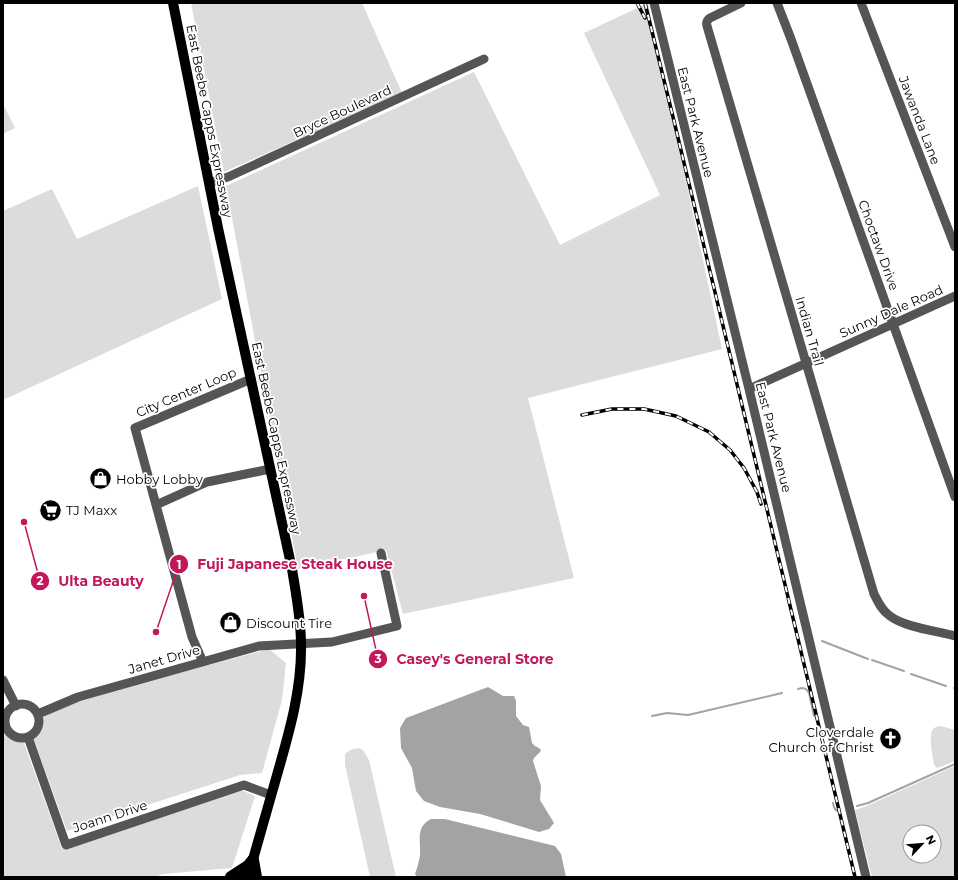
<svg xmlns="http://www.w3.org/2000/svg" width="958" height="880" font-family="Montserrat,sans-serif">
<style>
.green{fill:#dcdcdc;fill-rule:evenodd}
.water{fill:#a3a3a3}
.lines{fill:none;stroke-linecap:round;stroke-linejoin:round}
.stream{stroke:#a3a3a3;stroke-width:2}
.minor{stroke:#555;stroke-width:9}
.major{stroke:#000;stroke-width:10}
.highway{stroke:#000;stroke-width:12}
.rail-casing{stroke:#000;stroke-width:3.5}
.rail{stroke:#fff;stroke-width:2;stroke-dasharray:6;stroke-linecap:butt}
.labels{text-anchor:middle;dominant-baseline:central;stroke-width:3.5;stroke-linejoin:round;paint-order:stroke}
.street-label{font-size:13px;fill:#000;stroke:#fff}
.poi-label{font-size:13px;fill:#000;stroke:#fff;text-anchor:start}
.leader{fill:none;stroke:#c2185b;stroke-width:1.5}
.callout-dot{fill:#c2185b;stroke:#fff;stroke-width:1.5}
.mark-label{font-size:12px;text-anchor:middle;font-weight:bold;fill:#fff}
.callout-label{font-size:14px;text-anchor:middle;font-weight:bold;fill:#c2185b;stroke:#fff;stroke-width:3.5;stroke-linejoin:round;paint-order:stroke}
</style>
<rect width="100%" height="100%" fill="#fff"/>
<path class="green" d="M191,3H362L402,93L224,172L214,121Z
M648,3L722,349L528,398L574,578L403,614L386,550L298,569L226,186L474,72L560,245L660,195L584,33Z
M3,104L15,128L3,134Z
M198,186L222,299L3,400V211L52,189L77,239Z
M269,649L286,663L282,700L262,773L240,775L67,831L34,740L46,714L80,699Z
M941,726L955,730V761L940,767L937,768L934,765C933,757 928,736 933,729C935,727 938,726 941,726Z
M5,733L24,743L62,849L241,790L255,796L232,868L163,874L154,877H3V734Z
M359,748L363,750L369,760L396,877H370L345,765V754C349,750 353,749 359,748Z
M955,766V877H872L855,810L869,805ZM910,832H934V856H910Z"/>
<path class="water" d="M488,687L503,696H514L516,701V716L523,725L529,727L532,743L535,746L539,748L541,750L540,752L534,758L533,761L541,786L540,800L554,823L549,829L539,832L513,824L480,814L440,807L424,801L416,791L412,768L401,748L400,728L406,718Z
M431,819H445L555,846L561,854L566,877H417L415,874C417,868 419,862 420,855C421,841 415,827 431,819Z"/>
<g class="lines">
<path class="stream" d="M822,641L868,659
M872,660L904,671
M911,674L946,686
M954,688L955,689
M798,689L802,688L806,689L809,693L814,716
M652,716L667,713L688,715L782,693
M833,803C834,807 834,810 838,811
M857,806L868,803L955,764"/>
<path class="minor" d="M654,3L749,389L866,877
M741,3L710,18C707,20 706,22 707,26L874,594C878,602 882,611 890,616C904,627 937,631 955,636
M777,3L791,39L955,497
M861,3L955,247
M209,183L228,177L484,59
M749,389L955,296
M156,505L207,482L270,469
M203,662L192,637L135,428L251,379
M3,680L16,706
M5 721a17 17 0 1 1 34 0a17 17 0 1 1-34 0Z
M38,714L78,697L259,646L332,642L397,626L381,553
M28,737L66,845L244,785L271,795"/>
<path class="major" d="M173,3L218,228L292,569C296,594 301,619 301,644C302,689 289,733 277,775C267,809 258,843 248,877"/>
<path class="highway" d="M253,860L256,877
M231,877L248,866L253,860"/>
<defs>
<path id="rail" d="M637,3L645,18
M645,3L674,121L855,877
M582,415L612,409H644L676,416L709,432L730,450L744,468L757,492L761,504"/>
</defs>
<use href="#rail" class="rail-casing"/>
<use href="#rail" class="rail"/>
</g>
<defs>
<symbol id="shop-disc" viewBox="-11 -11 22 22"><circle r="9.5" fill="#000" stroke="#fff"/><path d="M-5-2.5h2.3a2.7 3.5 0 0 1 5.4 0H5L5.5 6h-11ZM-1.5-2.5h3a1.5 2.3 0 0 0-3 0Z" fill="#fff"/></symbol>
<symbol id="supermarket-disc" viewBox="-11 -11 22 22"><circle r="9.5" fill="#000" stroke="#fff"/><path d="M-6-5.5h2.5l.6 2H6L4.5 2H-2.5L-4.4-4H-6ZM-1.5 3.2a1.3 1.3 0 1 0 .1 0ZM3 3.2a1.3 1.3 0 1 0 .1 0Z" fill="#fff"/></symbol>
<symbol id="church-disc" viewBox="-11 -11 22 22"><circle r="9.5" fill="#000" stroke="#fff"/><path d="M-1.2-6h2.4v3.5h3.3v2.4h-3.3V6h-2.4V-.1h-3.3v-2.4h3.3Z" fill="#fff"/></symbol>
</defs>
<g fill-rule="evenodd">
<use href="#shop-disc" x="88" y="466" width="25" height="25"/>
<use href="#supermarket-disc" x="38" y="498" width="25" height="25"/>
<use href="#shop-disc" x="218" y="610" width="25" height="25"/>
<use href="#church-disc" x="878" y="726" width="25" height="25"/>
</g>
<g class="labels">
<g class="street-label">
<text transform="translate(342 111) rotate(-25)">Bryce Boulevard</text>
<text transform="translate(920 120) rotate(69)">Jawanda Lane</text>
<text transform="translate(210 121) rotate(79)">East Beebe Capps Expressway</text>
<text transform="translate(696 122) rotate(76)">East Park Avenue</text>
<text transform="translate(879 245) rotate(70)">Choctaw Drive</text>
<text transform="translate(891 311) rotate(-24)">Sunny Dale Road</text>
<text transform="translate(810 331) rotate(74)">Indian Trail</text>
<text transform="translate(186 392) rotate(-23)">City Center Loop</text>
<text transform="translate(774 437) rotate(76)">East Park Avenue</text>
<text transform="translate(277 438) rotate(78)">East Beebe Capps Expressway</text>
<text transform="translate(164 659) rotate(-16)">Janet Drive</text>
<text transform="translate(110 816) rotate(-18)">Joann Drive</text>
</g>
<g class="poi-label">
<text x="116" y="479">Hobby Lobby</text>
<text x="66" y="510">TJ Maxx</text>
<text x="246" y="623">Discount Tire</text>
<text x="874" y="732" text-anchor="end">Cloverdale<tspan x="874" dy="15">Church of Christ</tspan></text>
</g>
</g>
<path class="leader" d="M156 632L179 564M24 522L40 581M364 596L378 659"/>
<g class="callout-dot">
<circle cx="156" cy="632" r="4"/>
<circle cx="24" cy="522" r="4"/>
<circle cx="364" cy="596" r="4"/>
<circle cx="179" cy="564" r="10"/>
<circle cx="40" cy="581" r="10"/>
<circle cx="378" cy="659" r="10"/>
</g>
<g class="mark-label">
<text x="179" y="569">1</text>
<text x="40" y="585">2</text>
<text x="378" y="663">3</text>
</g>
<g class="callout-label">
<text x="295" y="569">Fuji Japanese Steak House</text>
<text x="101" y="586">Ulta Beauty</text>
<text x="475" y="664">Casey's General Store</text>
</g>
<rect width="958" height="880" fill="none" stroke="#000000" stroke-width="8"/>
<g transform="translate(922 844) rotate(64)"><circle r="19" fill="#ffffff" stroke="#999999"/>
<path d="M0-3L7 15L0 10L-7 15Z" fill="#000000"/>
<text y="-6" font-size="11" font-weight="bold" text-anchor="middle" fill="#000000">N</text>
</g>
</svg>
